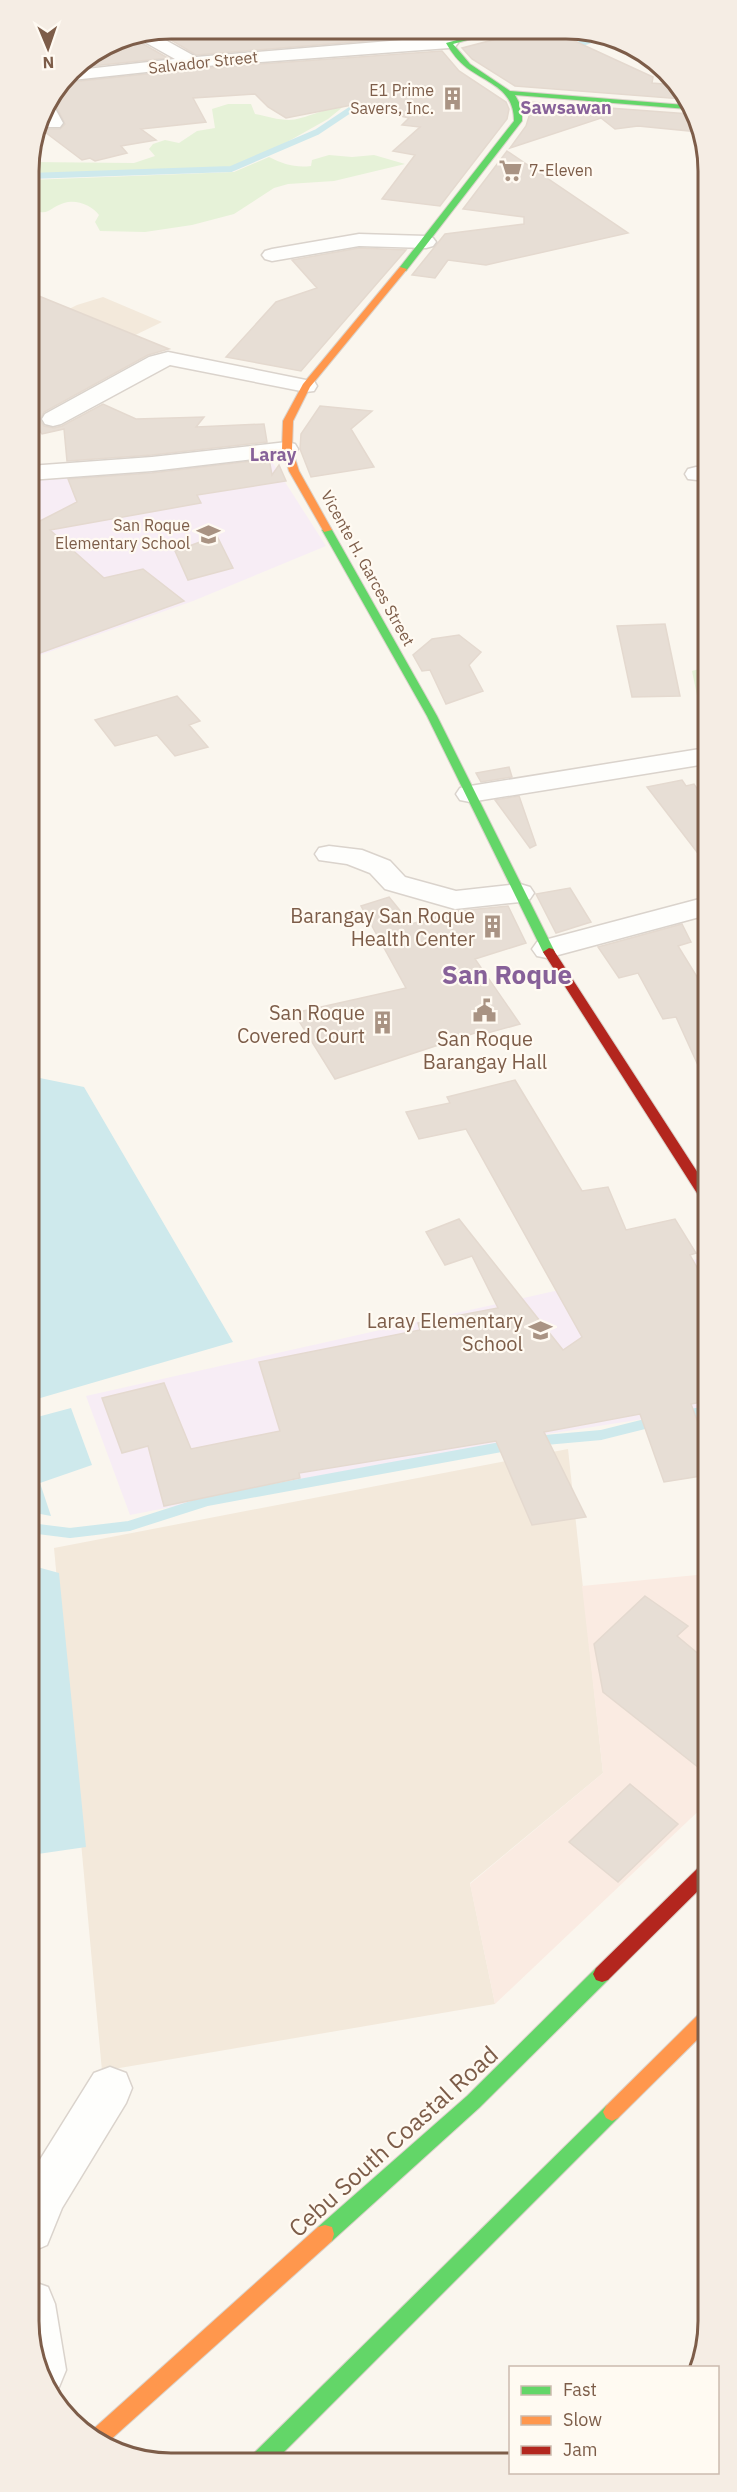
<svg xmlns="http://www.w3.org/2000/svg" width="737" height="2492" font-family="'IBM Plex Sans',sans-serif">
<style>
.residential{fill:#f3e9db}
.commercial{fill:#faebe2}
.education{fill:#f7edf5}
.green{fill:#e6f2d8}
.water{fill:#cee9ec}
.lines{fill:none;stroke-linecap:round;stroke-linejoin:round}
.stream-far1{stroke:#cee9ec;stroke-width:6}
.stream{stroke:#cee9ec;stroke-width:10}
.building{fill:#e7ded5;stroke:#e4d9cf;stroke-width:1.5}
.street-casing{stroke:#dad3cc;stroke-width:3}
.fast-casing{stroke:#dad2ca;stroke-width:2}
.slow-casing{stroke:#dad2ca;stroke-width:2}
.jam-casing{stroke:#dad2ca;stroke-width:2}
.street{fill:#fefefc;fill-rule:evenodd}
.fast{fill:#63d668;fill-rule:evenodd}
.slow{fill:#ff974d;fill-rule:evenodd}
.jam{fill:#b3261e;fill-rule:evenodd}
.labels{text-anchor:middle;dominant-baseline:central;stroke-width:4.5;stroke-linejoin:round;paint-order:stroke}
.far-street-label{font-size:16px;fill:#7d5d49;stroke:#fffaf2}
.far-poi-label{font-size:16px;fill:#7d5d49;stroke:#fffaf2;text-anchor:end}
.far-neighbourhood-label{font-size:18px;font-weight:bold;fill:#876199;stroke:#fffaf2}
.poi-label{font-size:20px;fill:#7d5d49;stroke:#fffaf2;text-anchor:end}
.near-street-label{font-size:24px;fill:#7d5d49;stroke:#fffaf2}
.district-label{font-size:26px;font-weight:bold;fill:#876199;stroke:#fffaf2}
.rim{fill:none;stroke:#7d5d49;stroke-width:3}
</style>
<rect width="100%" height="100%" fill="#faf6ee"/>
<path class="residential" d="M103,297L162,322L29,387V329L77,305Z
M568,1449L603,1773L470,1883L495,2004L102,2071L54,1548Z"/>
<path class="commercial" d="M707,1574L708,1802L495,2004L470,1884L603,1773L582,1586Z"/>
<path class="education" d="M269,457L326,546L193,601L29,659V478L144,473Z
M702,1258L707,1267V1409L535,1436L130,1515L86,1396Z"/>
<path class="green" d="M349,102L328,119L271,151L227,168L96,174H29V162L134,163L155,156L149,149L153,144L165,140L179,143L197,131L215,128L212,109L228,104H251L255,114C266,116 278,120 289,120C302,120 334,106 349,102Z
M329,155L352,157L374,155L405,164L334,181L288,184L274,188L234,214L192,225L145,232L100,231L95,222L99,215C92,206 77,199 64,203C47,208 50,218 29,208V180L234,172L269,157C283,164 295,168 311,166L312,160Z
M706,667V705H699L692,671Z"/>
<path class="water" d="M30,1076L84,1087L233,1342L30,1401Z
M71,1408L92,1465L40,1483L51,1516L30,1512V1419Z
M30,1565L59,1573L86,1847L31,1855Z"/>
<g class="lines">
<path class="stream-far1" d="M567,48L604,36
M29,176L231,169L317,132L368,98"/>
<path class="stream" d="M681,1416L707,1411
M534,1441L601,1435L657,1421
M30,1528L70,1533L129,1526L207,1501L512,1445"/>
</g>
<path class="building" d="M171,28L412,30H470L443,37H414L196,55L166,37H170L161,30Z
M507,31H553L653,77L652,83L675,85L682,99L515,86L472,59L462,48L504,37Z
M136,40L168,58L73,68L113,41Z
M442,51L459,71L506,102L509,109L507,119L440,206L382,199L415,155L393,151L420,127L402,125L409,118L372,109L362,103L286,118L268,107L255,94L193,98L206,122L141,129L156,140L121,146L127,153L95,161L90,158L82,160L37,126L40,116L48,129H60L65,124L54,102L50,100L62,83L193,69Z
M528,102L690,114L700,132L638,126L615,129L601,118L510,148L526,126L531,110Z
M507,151L628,233L486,265L448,260L435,278L412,275L445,234L524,224V217L463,209Z
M359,248L406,250L301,371L226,357L276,302L317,288L292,260Z
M29,292L169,349L148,355L44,412L40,420L44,426L54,428L62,426L103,404L136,419L204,417L196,427L264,424L267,442L152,455L67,461L64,429L42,434L29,416Z
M320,406L372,411L351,429L374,467L311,477L300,449L301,434Z
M269,459L272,475L279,465L286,481L197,495L201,503L50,530L104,578L143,569L184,601L29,657V512L40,521L77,502L68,479L152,473Z
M217,536L233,568L188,580L175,551Z
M665,624L680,696L632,697L617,626Z
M459,635L481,652L469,665L483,691L446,704L430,670L422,671L413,655L432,639Z
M177,696L200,721L189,725L208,747L175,756L157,735L115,746L95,720Z
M509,767L512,777L481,782L476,773Z
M682,780L686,786L694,784L707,803V865L647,787Z
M519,796L536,845L530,848L495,800Z
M570,888L591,922L556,933L536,894Z
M389,897L411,924L458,911L508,906L526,943L475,959L520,1024L477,1036L475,1033L335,1079L294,1013L406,988L361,906Z
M682,924L691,942L678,946L707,993V1085L676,1017L663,1019L638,973L619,978L598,947Z
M515,1080L582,1191L608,1187L626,1230L675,1219L696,1253L690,1255L707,1285V1401L691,1404L707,1447V1475L664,1482L640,1414L544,1432L586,1517L532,1525L496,1441L299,1473L300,1478L164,1506L148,1446L122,1453L102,1398L164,1383L191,1449L280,1431L259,1362L420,1330L418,1323L498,1308L472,1256L445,1265L426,1232L459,1219L563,1350L582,1337L466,1129L419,1139L406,1112L450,1103L447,1097Z
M645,1596L688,1626L677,1636L707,1661L708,1775L603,1692L594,1644Z
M630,1784L678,1824L618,1882L569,1842Z"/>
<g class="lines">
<defs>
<path id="street" d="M151,32L196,57L414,39H455L458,43L455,47L449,48L193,67L63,81L69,71L175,59L134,36Z
M49,102L52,103L63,123L60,127H48L41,114Z
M359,234L426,236L433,238L436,242L433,246L426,248L359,246L272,261L265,259L262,255L265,251L272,249Z
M168,352L306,380L314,381L317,386L314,391L306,392L170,365L61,424L53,426L45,424L42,419L45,414L149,357Z
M287,442L295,444L298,449L295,454L152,471L29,480V466L152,457Z
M696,467H706V481L688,479L685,474L688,469Z
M706,748V764L470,802L460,800L456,794L460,788L470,786Z
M329,846L362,850L390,861L405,877L456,891L520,884L530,887L534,893L530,899L520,902L455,909L385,889L370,873L347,864L319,860L315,854L319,848Z
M707,897V915L547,958L537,956L532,949L537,942Z
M110,2067L126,2073L132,2088L126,2103L62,2208L47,2245L31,2252V2174L94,2073Z
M31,2281L48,2287L55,2304L66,2370L59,2387L53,2389L31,2349Z"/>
<path id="fast" d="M490,31H500L453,44L470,64L510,91L685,105L687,109L515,95L522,108V121L406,271H400V267L514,121C514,89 489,84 467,68C458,61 452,53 446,43Z
M327,527L332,530L437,716L555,952L553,955H545L543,952L427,716L322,530Z
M602,1966L608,1968L611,1974L608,1980L479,2108L332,2241L325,2243L318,2241L316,2234L318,2227L467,2096L596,1968Z
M612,2103L618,2106L621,2112L618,2118L275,2461H250L253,2454L606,2106Z"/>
<path id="slow" d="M400,267L407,269L310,387L293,421L292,449L299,471L332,530L324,532L289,471L282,449L283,421L303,384Z
M708,2009V2029L618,2118L612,2121L606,2118L603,2112L606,2106L702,2011Z
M325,2225L332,2227L334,2234L332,2241L108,2442L90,2432L318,2227Z"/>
<path id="jam" d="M549,948L553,949L707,1187V1203L702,1201L543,952Z
M708,1862V1881L608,1980L602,1982L596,1980L593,1974L596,1968L702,1864Z"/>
</defs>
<use href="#street" class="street-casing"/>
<use href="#fast" class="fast-casing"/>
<use href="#slow" class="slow-casing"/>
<use href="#jam" class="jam-casing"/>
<use href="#street" class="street"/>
<use href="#fast" class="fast"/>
<use href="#slow" class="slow"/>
<use href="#jam" class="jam"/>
</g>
<defs>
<symbol id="building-bare" viewBox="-9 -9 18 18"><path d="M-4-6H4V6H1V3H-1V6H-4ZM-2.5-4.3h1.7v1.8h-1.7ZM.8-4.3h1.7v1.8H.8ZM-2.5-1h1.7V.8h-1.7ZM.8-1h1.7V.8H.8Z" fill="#a99383" stroke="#fffaf2" stroke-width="2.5" paint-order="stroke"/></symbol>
<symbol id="supermarket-bare" viewBox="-9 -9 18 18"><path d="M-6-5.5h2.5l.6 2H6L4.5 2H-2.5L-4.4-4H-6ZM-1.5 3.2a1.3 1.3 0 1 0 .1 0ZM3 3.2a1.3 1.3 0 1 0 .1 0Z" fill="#a99383" stroke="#fffaf2" stroke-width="2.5" paint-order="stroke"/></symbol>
<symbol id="school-bare" viewBox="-9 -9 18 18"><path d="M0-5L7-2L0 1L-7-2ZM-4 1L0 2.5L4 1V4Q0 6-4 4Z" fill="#a99383" stroke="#fffaf2" stroke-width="2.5" paint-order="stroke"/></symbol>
<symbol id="civic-bare" viewBox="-9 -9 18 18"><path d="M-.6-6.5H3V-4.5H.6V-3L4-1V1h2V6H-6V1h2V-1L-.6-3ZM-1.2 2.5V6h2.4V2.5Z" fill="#a99383" stroke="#fffaf2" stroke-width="2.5" paint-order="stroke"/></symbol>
</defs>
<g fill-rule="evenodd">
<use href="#building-bare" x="436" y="82" width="33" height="33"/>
<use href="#supermarket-bare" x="494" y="154" width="33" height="33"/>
<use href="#school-bare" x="192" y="518" width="33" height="33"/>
<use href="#building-bare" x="476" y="910" width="33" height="33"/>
<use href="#civic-bare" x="468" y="994" width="33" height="33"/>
<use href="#building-bare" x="366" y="1006" width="33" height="33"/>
<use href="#school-bare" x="524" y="1314" width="33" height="33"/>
</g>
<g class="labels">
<g class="far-street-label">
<text transform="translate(203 62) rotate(-6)">Salvador Street</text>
<text transform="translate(368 568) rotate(61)">Vicente H. Garces Street</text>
</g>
<g class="far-poi-label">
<text x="434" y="90">E1 Prime<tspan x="434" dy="18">Savers, Inc.</tspan></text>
<text x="529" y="170" text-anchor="start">7-Eleven</text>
<text x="190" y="525">San Roque<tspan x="190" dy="18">Elementary School</tspan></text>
</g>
<g class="far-neighbourhood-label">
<text x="566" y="107">Sawsawan</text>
<text x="273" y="454">Laray</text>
</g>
<g class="poi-label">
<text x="475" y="915">Barangay San Roque<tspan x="475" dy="23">Health Center</tspan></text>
<text x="365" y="1012">San Roque<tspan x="365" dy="23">Covered Court</tspan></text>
<text x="485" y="1038" text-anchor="middle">San Roque<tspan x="485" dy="23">Barangay Hall</tspan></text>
<text x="523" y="1320">Laray Elementary<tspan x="523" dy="23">School</tspan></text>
</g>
<g class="near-street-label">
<text transform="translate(393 2141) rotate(-42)">Cebu South Coastal Road</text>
</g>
<g class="district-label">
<text x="507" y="974">San Roque</text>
</g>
</g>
<path d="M0 0H737V2492H0ZM171 39H566A132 132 0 0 1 698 171V2321A132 132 0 0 1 566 2453H171A132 132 0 0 1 39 2321V171A132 132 0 0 1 171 39Z" fill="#f5ede4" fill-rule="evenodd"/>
<path class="rim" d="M171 39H566A132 132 0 0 1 698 171V2321A132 132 0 0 1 566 2453H171A132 132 0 0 1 39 2321V171A132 132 0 0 1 171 39Z"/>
<rect x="509" y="2366" width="210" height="108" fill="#fffaf2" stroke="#cbbbae" stroke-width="1.5"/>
<rect x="521" y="2386" width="30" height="9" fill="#63d668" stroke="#cbbbae" stroke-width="1.5"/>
<text x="563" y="2396" font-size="18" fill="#7d5d49">Fast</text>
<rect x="521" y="2416" width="30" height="9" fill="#ff974d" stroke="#cbbbae" stroke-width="1.5"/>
<text x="563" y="2426" font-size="18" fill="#7d5d49">Slow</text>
<rect x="521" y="2446" width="30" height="9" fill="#b3261e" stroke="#cbbbae" stroke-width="1.5"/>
<text x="563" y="2456" font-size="18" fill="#7d5d49">Jam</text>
<g transform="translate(48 48) rotate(178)" stroke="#fffaf2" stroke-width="4.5" paint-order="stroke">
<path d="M0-4.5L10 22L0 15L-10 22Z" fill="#7d5d49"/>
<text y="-9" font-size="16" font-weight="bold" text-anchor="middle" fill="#7d5d49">N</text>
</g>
</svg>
